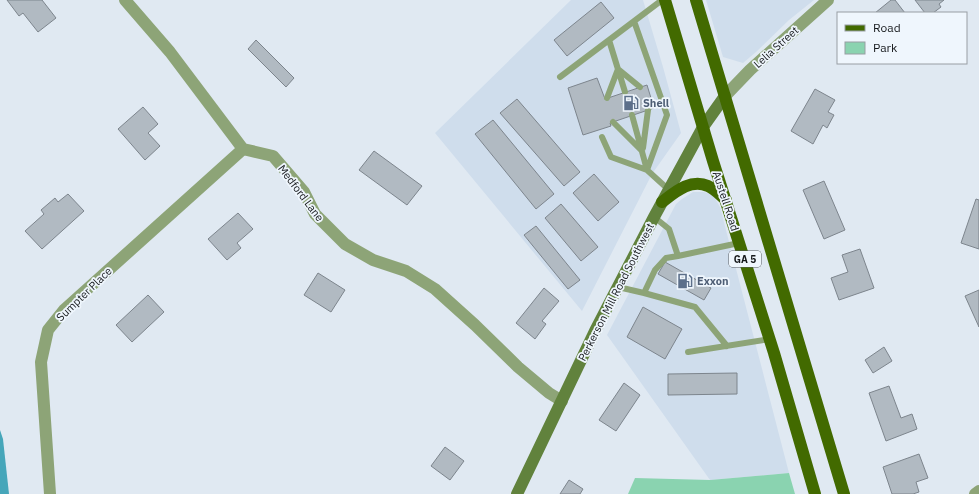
<svg xmlns="http://www.w3.org/2000/svg" width="979" height="494" font-family="'IBM Plex Sans',sans-serif">
<style>
.built{fill:#cfddec}
.green{fill:#8ad3b0}
.water{fill:#46a6ba}
.building{fill:#b1bac2;stroke:#7d858d}
.lines{fill:none;stroke-linecap:round;stroke-linejoin:round}
.lane{stroke:#8da477;stroke-width:6}
.street{stroke:#8da477;stroke-width:12}
.secondary{stroke:#61823d;stroke-width:12}
.primary{stroke:#426a00;stroke-width:12}
.labels{text-anchor:middle;dominant-baseline:central;stroke-width:3.5;stroke-linejoin:round;paint-order:stroke}
.shield{fill:#eff6fd;stroke:#575b60;stroke-width:1}
.shield-label{font-size:10px;font-weight:bold;fill:#16191c}
.street-label{font-size:11px;fill:#16191c;stroke:#eff6fd}
.service-label{font-size:11px;font-weight:bold;fill:#4e5e75;stroke:#eff6fd;text-anchor:start}
</style>
<rect width="100%" height="100%" fill="#e0e9f2"/>
<path class="built" d="M571,0H643L663,67L681,133L652,174L582,311L435,133Z
M706,0H814L789,20L756,52L743,63L723,57Z
M693,192H704L713,195L720,207L789,473L710,480L607,335L676,204L682,199Z"/>
<path class="green" d="M789,473L795,494H628L635,478L710,480Z"/>
<path class="water" d="M0,430L3,439L9,494H0Z"/>
<path class="building" d="M7,0H42L56,18L38,32L23,13L19,16Z
M891,0H895L905,13H875Z
M915,0H944L939,4L941,7L933,13H925Z
M601,2L614,18L567,56L554,40Z
M256,40L294,78L286,87L248,49Z
M597,78L605,99L647,85L654,108L610,123L611,126L583,135L568,88Z
M815,89L835,100L828,112L834,115L827,128L823,125L813,144L791,131Z
M517,99L580,172L564,186L500,113Z
M143,107L158,124L148,133L160,146L145,160L118,129Z
M493,120L554,194L536,209L475,134Z
M374,151L422,186L407,205L359,170Z
M594,174L619,202L598,221L573,193Z
M824,181L845,230L824,239L803,190Z
M68,194L84,211L42,249L25,231L44,214L41,210L55,198L58,202Z
M976,199L979,200V249L961,243Z
M561,204L598,247L581,261L545,218Z
M238,213L253,229L237,243L241,248L227,260L208,239Z
M536,226L580,280L568,289L524,235Z
M860,249L874,288L839,300L831,278L848,272L842,255Z
M665,262L711,288L704,300L658,274Z
M318,273L345,290L331,312L304,295Z
M544,288L559,301L542,321L546,324L535,339L516,323Z
M979,290V327L965,296Z
M148,295L164,312L132,342L116,325Z
M643,307L682,329L665,359L627,337Z
M884,347L892,361L873,373L865,360Z
M737,373V394L668,395V374Z
M624,383L640,395L616,431L599,420Z
M889,386L901,418L912,414L917,429L886,441L869,393Z
M445,447L464,461L450,480L431,466Z
M919,454L928,478L916,482L919,492L913,494H892L883,467Z
M569,480L583,489L580,494H560Z"/>
<g class="lines">
<path class="lane" d="M609,40L625,92
M560,77L662,0
M607,98L618,69L640,87
M632,115L647,170L669,190
M613,122L642,151
M602,137L611,157L647,170L667,115L634,21
M643,148L648,110
M654,217L669,229L678,256L739,243
M618,287L644,293L655,270L666,258L678,256
M644,293L695,307L727,346
M688,352L770,339"/>
<path class="street" d="M125,0L170,52L243,149L273,156L304,192L315,214L345,244L373,260L406,271L435,289L475,325L518,367L549,393L562,401
M725,96L750,70L828,0
M50,494L41,362L48,330L64,310L243,149
M975,494L979,491"/>
<path class="secondary" d="M517,494L595,331L654,217L703,127L725,96"/>
<path class="primary" d="M665,0L713,161L774,353L815,494
M696,0L844,494
M662,202C675,192 691,178 708,186C715,189 720,195 726,200"/>
</g>
<defs>
<symbol id="fuel-bare" viewBox="-9 -9 18 18"><path d="M-5.5-6h7V0h2V4h1.3V-2.5L3-4.5l.8-.8L6-3V5H2.5V1h-1V6h-7ZM-4.2-4.7v3.2H.2V-4.7Z" fill="#5c6f8a" stroke="#eff6fd" stroke-width="2.5" paint-order="stroke"/></symbol>
</defs>
<g fill-rule="evenodd">
<use href="#fuel-bare" x="620" y="92" width="22" height="22"/>
<use href="#fuel-bare" x="674" y="270" width="22" height="22"/>
</g>
<g class="labels">
<rect class="shield" x="729" y="251" width="32" height="16" rx="3"/>
<g class="shield-label">
<text x="745" y="259">GA 5</text>
</g>
<g class="street-label">
<text transform="translate(776 47) rotate(-42)">Lelia Street</text>
<text transform="translate(301 193) rotate(53)">Medford Lane</text>
<text transform="translate(726 201) rotate(72)">Austell Road</text>
<text transform="translate(616 292) rotate(-63)">Perkerson Mill Road Southwest</text>
<text transform="translate(84 294) rotate(-44)">Sumpter Place</text>
</g>
<g class="service-label">
<text x="643" y="103">Shell</text>
<text x="697" y="281">Exxon</text>
</g>
</g>
<rect x="837" y="12" width="130" height="52" fill="#eff6fd" stroke="#989ea3"/>
<rect x="845" y="25" width="20" height="6" fill="#426a00" stroke="#989ea3"/>
<text x="873" y="32" font-size="12" fill="#16191c">Road</text>
<rect x="845" y="42" width="20" height="12" fill="#8ad3b0" stroke="#989ea3"/>
<text x="873" y="52" font-size="12" fill="#16191c">Park</text>
</svg>
